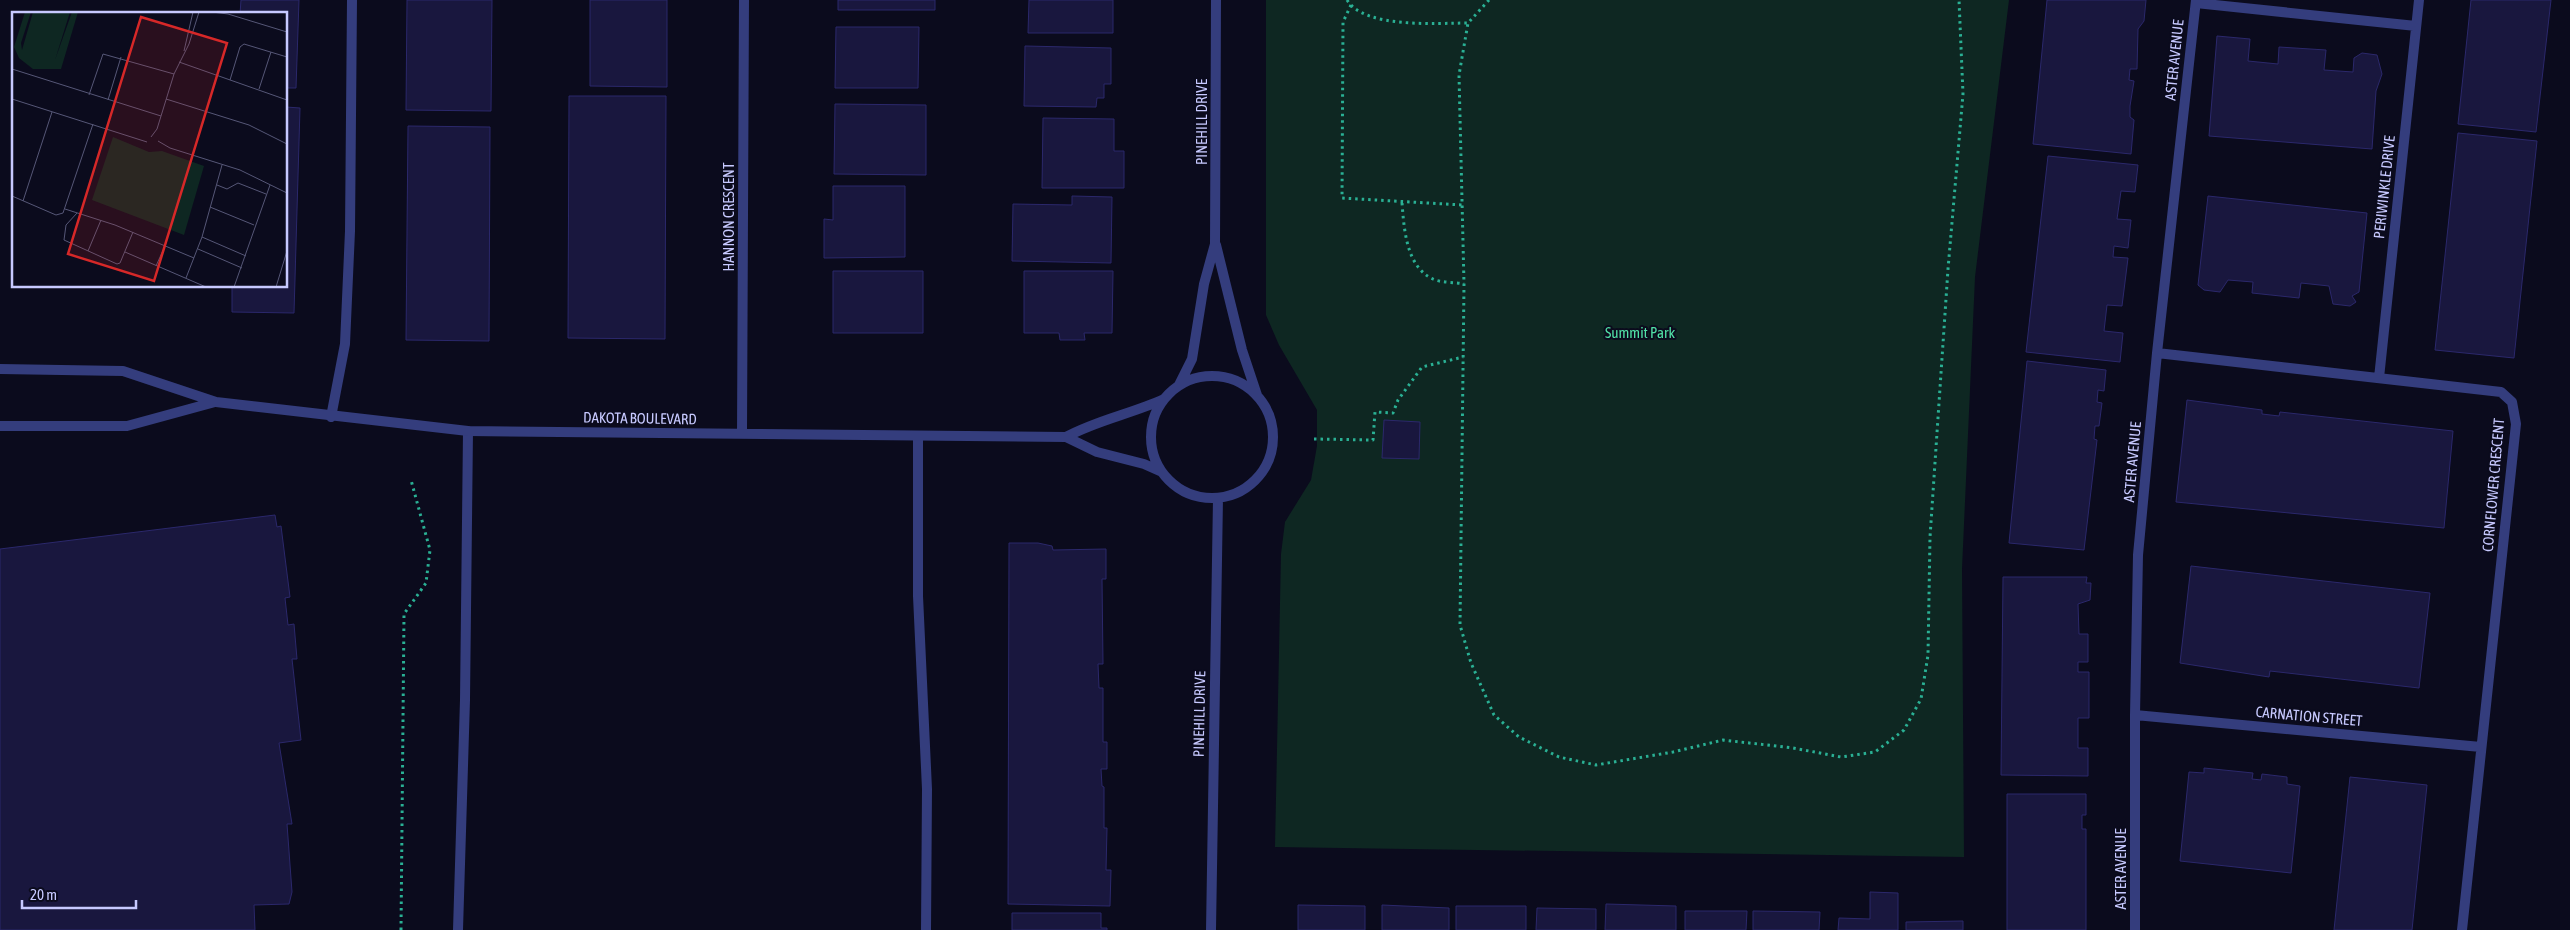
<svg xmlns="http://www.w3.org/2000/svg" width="2570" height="930" font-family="'Asap Condensed',sans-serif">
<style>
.green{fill:#0e2722}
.building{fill:#19173e;stroke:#2b286b}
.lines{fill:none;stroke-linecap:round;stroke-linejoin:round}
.path{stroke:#2ab094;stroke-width:3;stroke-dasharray:2.5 4;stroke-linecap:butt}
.service{stroke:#343d7d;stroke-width:10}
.minor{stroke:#343d7d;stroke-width:10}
.labels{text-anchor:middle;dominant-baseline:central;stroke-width:4;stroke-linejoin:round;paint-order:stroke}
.street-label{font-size:15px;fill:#c7c9ff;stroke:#0b0b1d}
.park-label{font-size:15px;fill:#51e1a7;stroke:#0b0b1d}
.inset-road{fill:none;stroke:#565777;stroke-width:1}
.view{fill:#d62828;fill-opacity:0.15;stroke:#d62828;stroke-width:2.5}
.inset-edge{fill:none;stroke:#c7c9ff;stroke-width:2.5}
</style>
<rect width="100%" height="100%" fill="#0b0b1d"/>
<path class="green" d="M1266,0H2009L1975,277L1962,569L1964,857L1275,847L1281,554L1285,522L1311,480L1317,446V410L1279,345L1266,315Z"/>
<path class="building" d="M241,0H299L296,88H286V14H240Z
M407,0H492L491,111L406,110Z
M590,0H667V87L590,86Z
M838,0H935V10H838Z
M1029,0H1113V33H1028Z
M2047,0H2146L2144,21L2138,29L2137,69H2130L2129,80L2134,81L2130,106V117L2134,120L2131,154L2033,144Z
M2471,0H2551L2536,132L2458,124Z
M836,27H919L918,88H835Z
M2217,36L2250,39L2248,61L2278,64L2279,47L2326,50L2324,70L2353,72L2354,58L2362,53L2377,55L2382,74L2376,91L2372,149L2209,136Z
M1025,46L1111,48V84H1104V98H1097L1096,107L1024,106Z
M569,96H666L665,339L568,338Z
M835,104L926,105V175L834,174Z
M286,107L300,108L294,313L232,312V286H286Z
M1043,118L1114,119V151H1124V188H1042Z
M408,126L490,127L489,341L406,340Z
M2458,133L2537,141L2514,358L2435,350Z
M2048,156L2138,165L2135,192L2121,191L2117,219L2131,220L2128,248L2114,246L2113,257L2128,258L2122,306L2107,305L2104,331L2123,333L2120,362L2026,352Z
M833,186H905V257L824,258V219L833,220Z
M1072,196L1112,197L1111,263L1012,261L1013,204L1072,205Z
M2208,196L2367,213L2359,292L2352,296L2356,302L2350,306L2333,304L2329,286L2301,283L2299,298L2252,293L2253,282L2228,280L2220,292L2204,290L2198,285Z
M833,271H923V333H833Z
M1024,271H1113L1112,333H1084L1085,340H1060L1059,333H1024Z
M2027,361L2106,370L2104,391L2098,390L2097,402L2102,403L2099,426H2095L2094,439L2097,440L2084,550L2009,543Z
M2187,400L2262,410V414L2279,416L2280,412L2453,431L2444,528L2176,502Z
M1384,420L1420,422L1419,459L1382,458Z
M275,515L277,527L281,526L290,597L285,598L288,625L294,624L297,659H292L301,740L279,743L292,824H287L292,892L289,904L254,905L255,930H0V549Z
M1009,543H1038L1052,546L1053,550L1106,549V579H1102L1103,664H1098L1099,688H1103V742H1107V769H1101L1102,786L1104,787V828H1107L1106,870H1111L1110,906L1008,904Z
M2191,566L2430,593L2419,688L2270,671L2269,677L2180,663Z
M2003,577H2087L2086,583H2091L2090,600L2078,604L2079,634H2088V662H2078V672H2089V718H2078V748H2088V776L2001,775Z
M2204,768L2253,773L2252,779L2261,780L2262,774L2287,777V784L2300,786L2291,873L2180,861L2189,772L2204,773Z
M2350,777L2427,785L2412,930H2334Z
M2007,794H2086V815H2082V829H2086V930H2007Z
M1870,892L1898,893V930H1838L1839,918L1870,919Z
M1606,904L1676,906V930H1605Z
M1298,905L1365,906V930H1298Z
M1382,905L1449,908V930H1382Z
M1456,906H1526V930H1456Z
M1537,908L1596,909V930H1536Z
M1685,911H1747L1746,930H1685Z
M1753,911L1820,912L1819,930H1753Z
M1012,913H1101V928H1107V930H1012Z
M1963,921V930H1906V922Z"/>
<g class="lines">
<path class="path" d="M1347,0C1365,29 1437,23 1468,23
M1489,0L1468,23L1459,75L1464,284L1460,625L1471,663L1494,715L1519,737L1559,757L1596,765L1673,752L1723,740L1793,748L1841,757L1875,752L1904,730L1921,699L1928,655L1930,537L1948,269L1963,94L1959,0
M1351,5L1343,22L1342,198L1462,205
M1402,203C1404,228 1406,267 1433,279C1441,283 1455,282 1464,284
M1314,439L1373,440L1375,412L1393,413L1398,400L1422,367L1463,357
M401,930L404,614L426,583L430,550L411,480"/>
<path class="service" d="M2196,3L2416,26
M2157,353L2501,392L2512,402L2516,424L2462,930
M2379,378L2419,0
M331,417L345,344L350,231L352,0
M918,436V596L927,789L926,930
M2135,715L2481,747
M458,930L465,700L468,431
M2135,930V715L2138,555L2157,353L2196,0"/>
<path class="minor" d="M1216,245L1242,350L1257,395
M0,369L123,371L216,402L468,431L1066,437L1097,452L1144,464L1162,472
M1151 437a61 61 0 1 1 122 0a61 61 0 1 1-122 0Z
M1179,385L1192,359L1204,284L1215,244L1216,0
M0,426H127L215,402
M742,434L744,0
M1066,437C1097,420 1131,414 1164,399
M1211,930L1218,498"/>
</g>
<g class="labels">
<g class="street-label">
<text transform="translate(2174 60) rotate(-84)">ASTER AVENUE</text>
<text transform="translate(1201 122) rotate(-90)">PINEHILL DRIVE</text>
<text transform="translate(2384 187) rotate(-84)">PERIWINKLE DRIVE</text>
<text transform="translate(728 217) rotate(-90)">HANNON CRESCENT</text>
<text transform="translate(640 418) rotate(1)">DAKOTA BOULEVARD</text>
<text transform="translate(2132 462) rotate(-85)">ASTER AVENUE</text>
<text transform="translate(2493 485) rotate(-85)">CORNFLOWER CRESCENT</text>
<text transform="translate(1199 714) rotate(-89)">PINEHILL DRIVE</text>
<text transform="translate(2309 716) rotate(5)">CARNATION STREET</text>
<text transform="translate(2120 869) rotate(-90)">ASTER AVENUE</text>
</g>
<g class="park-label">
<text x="1640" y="332">Summit Park</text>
</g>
</g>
<g transform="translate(12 12)">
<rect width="275" height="275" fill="#0b0b1d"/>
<path d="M13,0H19L9,31L10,38L21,0H58L43,48L60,0H66L49,57H21L7,46L2,35ZM101,125L137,140L150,139L192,154L172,223L80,188Z" fill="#0e2722"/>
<path class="inset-road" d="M200,0L216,2L275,20M172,39L181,0M167,50L275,88M0,57L149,104M218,68L228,35L232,32L275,45M247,77L259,40M77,83L91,42L162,62M0,87L135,130M154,87L237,113L275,132M96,88L109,45M139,125L145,117L162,62L177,32L187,0M146,129L158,136L228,158L275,181M205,173L215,177L226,171L254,182M0,184L44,203L51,201L81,112M11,189L40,100M198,195L242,213M53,197L103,213L182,246M65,201L54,213L52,228L105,252L108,251L121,220M190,225L234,244M186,237L230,256M76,239L89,208M113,240L194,275M144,254L153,234M174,266L190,225L210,153M222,275L258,173M264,275L275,239"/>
<path class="view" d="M129,5L215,31L142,269L56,242Z"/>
<rect width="275" height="275" class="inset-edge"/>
</g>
<path d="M22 900v8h114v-8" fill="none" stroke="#c7c9ff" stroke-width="2.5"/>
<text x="30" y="900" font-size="15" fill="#c7c9ff" stroke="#0b0b1d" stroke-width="4" paint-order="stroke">20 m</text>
</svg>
